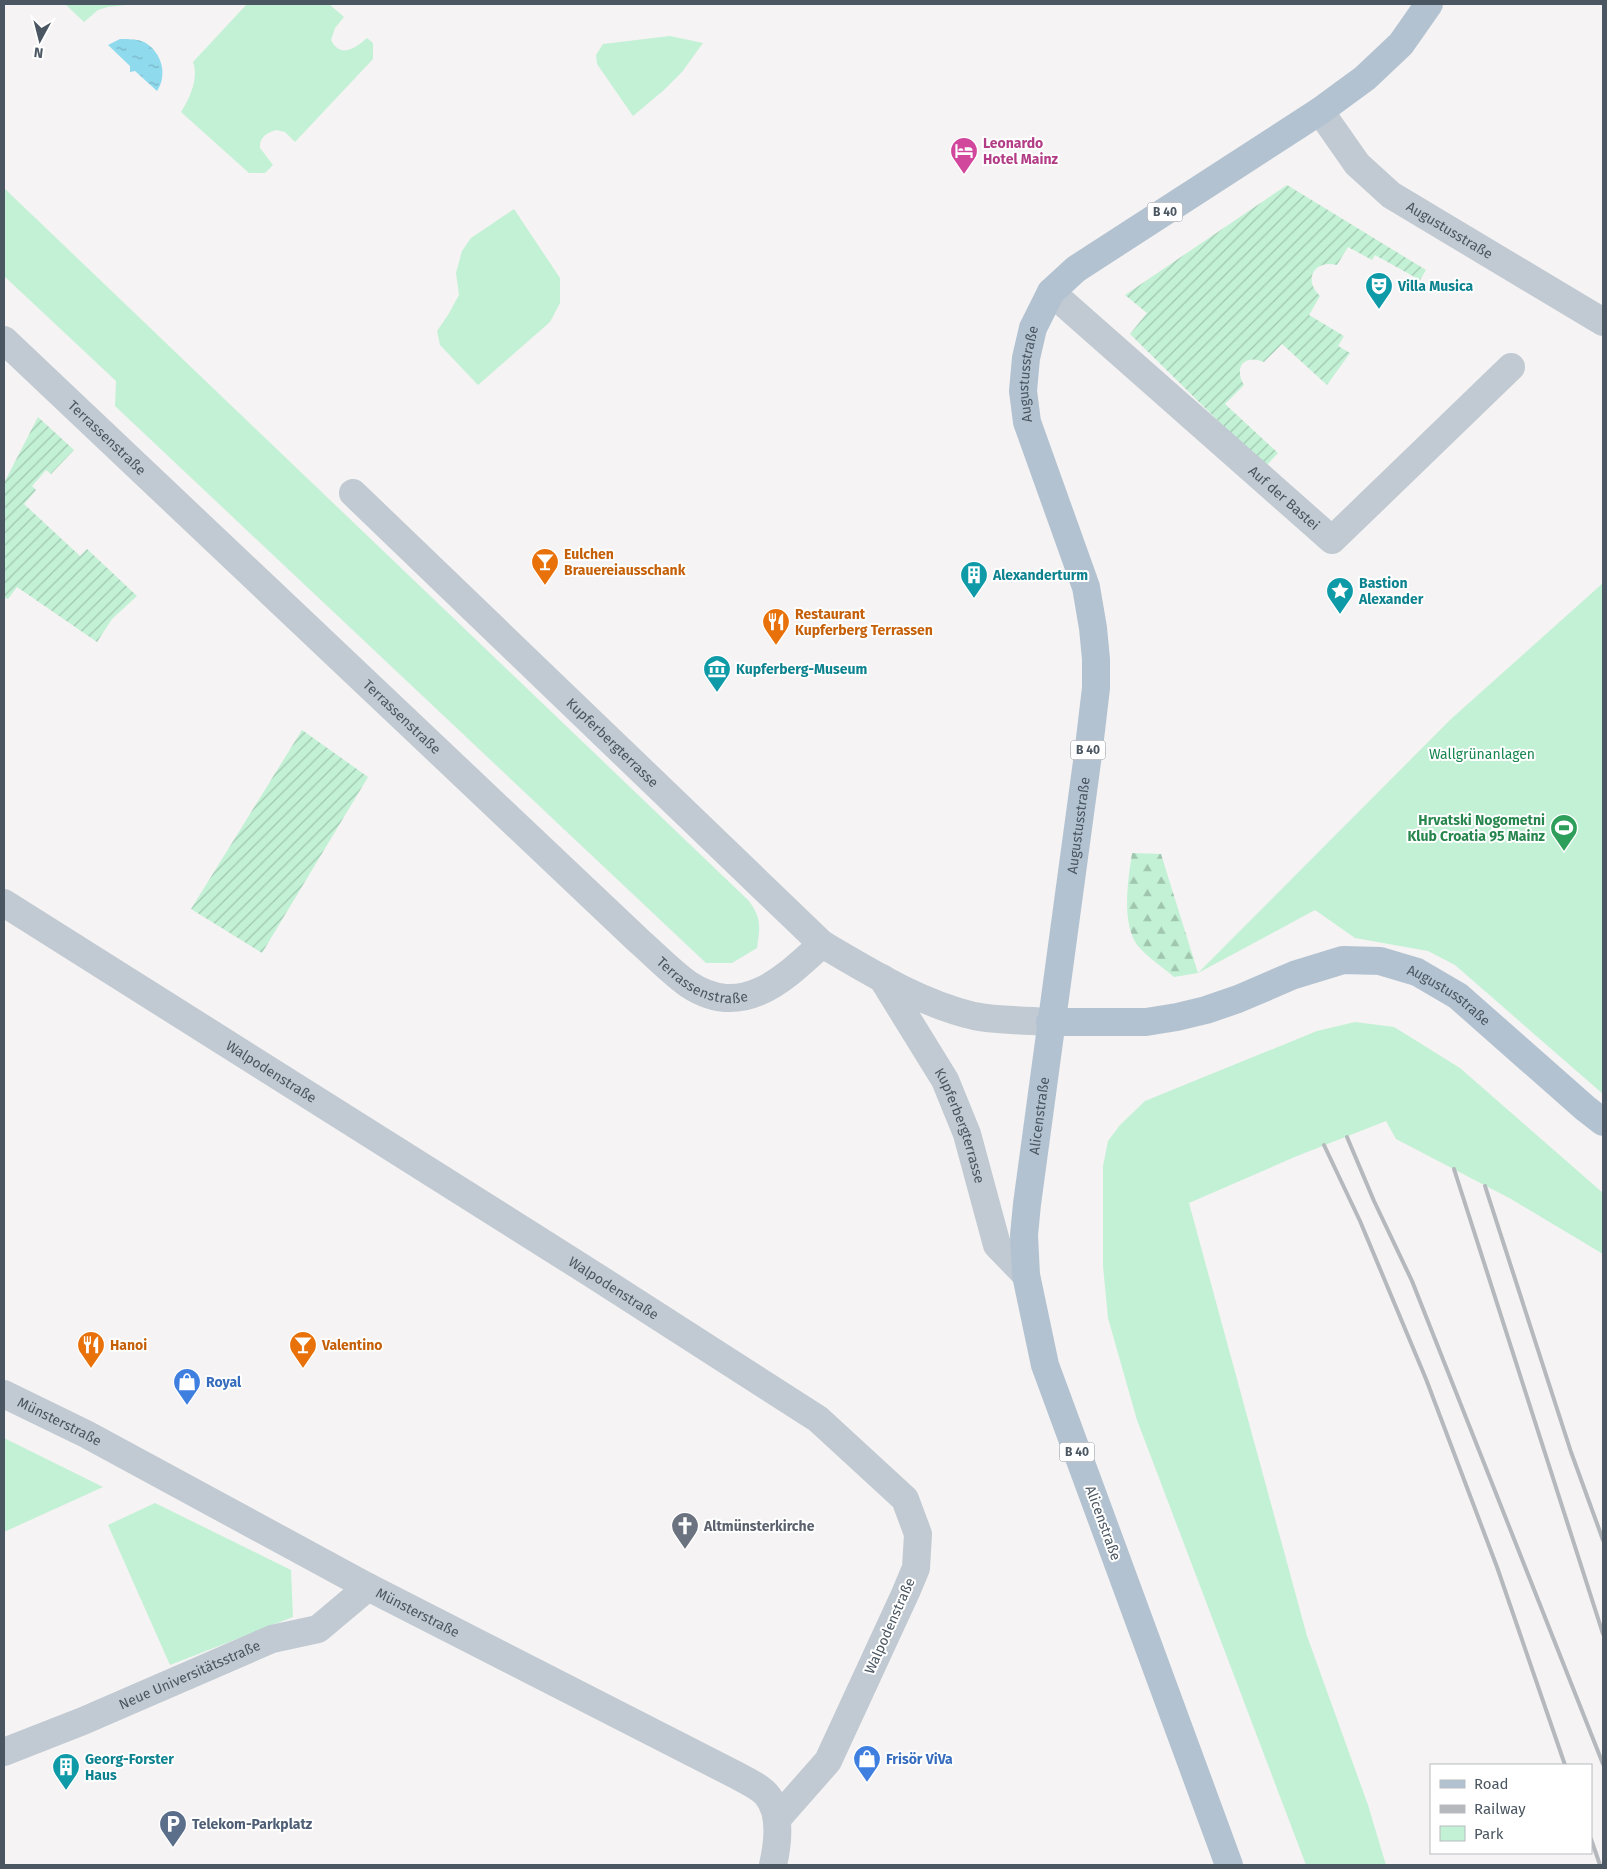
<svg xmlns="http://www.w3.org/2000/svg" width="1607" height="1869" font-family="'Fira Sans',sans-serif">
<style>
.green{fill:#c3f1d5}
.forest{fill:url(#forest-firs)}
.garden{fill:url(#garden-furrows)}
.water{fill:url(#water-ripples)}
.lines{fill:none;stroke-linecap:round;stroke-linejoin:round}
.minor{stroke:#c1cad2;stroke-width:28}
.major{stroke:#b3c2d1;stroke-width:28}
.rail{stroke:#b5b8bd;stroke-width:4}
.labels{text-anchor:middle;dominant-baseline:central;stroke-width:4;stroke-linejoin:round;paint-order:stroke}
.shield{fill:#fff;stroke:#808990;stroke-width:1}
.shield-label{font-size:12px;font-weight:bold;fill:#4a5661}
.hotel-label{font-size:14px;font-weight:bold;fill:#b23c85;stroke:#fff;text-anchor:start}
.street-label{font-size:14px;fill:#4a5661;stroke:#fff}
.culture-label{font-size:14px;font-weight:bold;fill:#0d838f;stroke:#fff;text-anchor:start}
.food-label{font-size:14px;font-weight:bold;fill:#c56008;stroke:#fff;text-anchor:start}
.park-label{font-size:14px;fill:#17864f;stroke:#fff}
.leisure-label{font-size:14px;font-weight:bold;fill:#27864d;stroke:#fff;text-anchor:end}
.shop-label{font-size:14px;font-weight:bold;fill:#366cbe;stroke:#fff;text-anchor:start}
.worship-label{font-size:14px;font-weight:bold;fill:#5b616d;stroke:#fff;text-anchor:start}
.service-label{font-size:14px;font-weight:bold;fill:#4e5e75;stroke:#fff;text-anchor:start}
</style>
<defs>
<pattern id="forest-firs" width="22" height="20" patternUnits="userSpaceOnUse" patternTransform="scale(1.25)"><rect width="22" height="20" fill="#c3f1d5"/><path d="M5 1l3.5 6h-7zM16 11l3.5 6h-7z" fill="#a0c6b0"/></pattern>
<pattern id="garden-furrows" width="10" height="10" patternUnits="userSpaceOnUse" patternTransform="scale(1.25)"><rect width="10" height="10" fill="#c3f1d5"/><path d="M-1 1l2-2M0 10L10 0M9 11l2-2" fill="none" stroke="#a0c6b0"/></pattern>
<pattern id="water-ripples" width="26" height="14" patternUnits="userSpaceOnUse" patternTransform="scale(1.25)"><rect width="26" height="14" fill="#90daee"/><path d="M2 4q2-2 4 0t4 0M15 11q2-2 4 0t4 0" fill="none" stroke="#78b4c4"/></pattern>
</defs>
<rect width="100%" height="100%" fill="#f5f3f3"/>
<path class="green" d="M65,4H135L108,7L98,10L84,22Z
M247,4H329L344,17L335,28L331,40C340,59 356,48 367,38L373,43V59L295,142L285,132L276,130C266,133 259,138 260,148L273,165L265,173H249L181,112C190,98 199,78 193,62Z
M670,36L703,43L682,72L664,90L633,116L597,64L596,55L603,44Z
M4,188L749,901C762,919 760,927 757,948L732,963H706L115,406L116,381L4,276Z
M514,209L560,278V303L550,322L478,385L440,345L437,331L448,315L459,295L456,273L462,251L471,238Z
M1603,583V1094L1455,965L1428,951L1355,938L1315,910L1198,973L1451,719Z
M1355,1022L1394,1027L1460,1068L1603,1193V1254L1511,1199L1396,1139L1386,1121L1297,1156L1189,1203L1307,1636L1368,1805L1386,1865H1306L1137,1420L1108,1318L1103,1266V1166L1108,1141L1120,1125L1145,1101L1317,1031Z
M4,1438L103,1487L4,1532Z
M155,1503L291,1570L293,1617L170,1665L108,1525Z"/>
<path class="forest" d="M1132,853L1161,854L1198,973L1174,977C1163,967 1148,958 1138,946C1121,924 1128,880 1132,853Z"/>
<path class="garden" d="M1287,185L1426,270L1420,280L1375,255L1372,260L1348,247L1337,265C1315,259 1302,279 1320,296L1309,315L1344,336L1338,346L1350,353L1327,385L1282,344L1264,362C1245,354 1233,366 1244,385L1225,404L1278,453L1265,467L1130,334L1147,313L1125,295Z
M38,417L74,450L51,474L46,470L32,486L36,490L24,504L80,556L87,549L137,596L112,619L97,642L17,587L8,599L4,597V483Z
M302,730L368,777L262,953L191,909Z"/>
<path class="water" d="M120,39C128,39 137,39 144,42C162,52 168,75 157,91L135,71L130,72V66L108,45Z"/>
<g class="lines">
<g class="minor">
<path id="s1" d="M1320,111L1357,164L1391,195L1603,322"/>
<path id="s2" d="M1051,292L1332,540L1511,367"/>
<path id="s3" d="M4,340L639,941C655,955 671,972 688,984C742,1020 783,980 822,944"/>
<path id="s4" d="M353,493L822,944C870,972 919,1003 974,1016C998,1021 1025,1020 1050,1022"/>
<path id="s5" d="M4,903L589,1272L818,1419L905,1499L918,1534L916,1568L906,1592L828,1761L777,1819"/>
<path id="s6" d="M882,978L945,1080L967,1134L997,1245L1026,1275"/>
<path id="s7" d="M4,1394L86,1434L368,1587L736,1775C745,1780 759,1786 766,1794C782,1812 778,1843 773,1865"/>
<path id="s8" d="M4,1752L83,1721L272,1639L318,1629L368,1587"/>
</g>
<g class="major">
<path id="s9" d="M1050,1022H1146L1177,1017L1206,1010L1238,999L1294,975L1343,960L1380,961L1417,972L1458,996L1585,1108L1603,1122"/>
<path id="s10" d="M1229,1865L1045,1365L1026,1275L1024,1235L1027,1204L1089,747L1096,688V659L1093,628L1086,587L1027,422L1023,391L1026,358L1033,328L1051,292L1076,269L1320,111L1365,78L1401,44L1429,4"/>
</g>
<path class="rail" d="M1347,1137L1374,1201L1412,1281L1603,1764
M1324,1145L1360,1221L1426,1379L1497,1567L1565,1765
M1454,1169L1603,1634
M1485,1186L1571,1452L1603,1540
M1591,1839L1600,1865"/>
</g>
<defs>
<symbol id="hotel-pin" viewBox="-11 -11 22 30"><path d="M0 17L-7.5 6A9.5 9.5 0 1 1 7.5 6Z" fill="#d1479c" stroke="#fff"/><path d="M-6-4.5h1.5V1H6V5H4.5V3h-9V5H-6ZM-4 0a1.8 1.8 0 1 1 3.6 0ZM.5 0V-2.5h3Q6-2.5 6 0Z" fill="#fff"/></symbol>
<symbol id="theatre-pin" viewBox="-11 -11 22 30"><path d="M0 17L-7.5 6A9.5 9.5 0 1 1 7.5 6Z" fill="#0f9aa8" stroke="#fff"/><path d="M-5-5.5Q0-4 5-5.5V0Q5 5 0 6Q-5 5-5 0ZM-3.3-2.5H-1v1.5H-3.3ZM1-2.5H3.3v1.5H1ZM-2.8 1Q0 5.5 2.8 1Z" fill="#fff"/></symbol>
<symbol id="bar-pin" viewBox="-11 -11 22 30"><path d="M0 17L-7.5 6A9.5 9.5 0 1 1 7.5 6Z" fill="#e8710a" stroke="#fff"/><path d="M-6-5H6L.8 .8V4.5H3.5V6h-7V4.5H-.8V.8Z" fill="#fff"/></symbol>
<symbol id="building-pin" viewBox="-11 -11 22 30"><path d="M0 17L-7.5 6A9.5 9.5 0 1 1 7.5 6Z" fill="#0f9aa8" stroke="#fff"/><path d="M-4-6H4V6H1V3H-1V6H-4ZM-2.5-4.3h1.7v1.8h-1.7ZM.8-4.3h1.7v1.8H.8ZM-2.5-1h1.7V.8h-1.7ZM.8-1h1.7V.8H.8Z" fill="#fff"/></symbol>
<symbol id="sight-pin" viewBox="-11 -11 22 30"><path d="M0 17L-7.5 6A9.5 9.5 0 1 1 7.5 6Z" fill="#0f9aa8" stroke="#fff"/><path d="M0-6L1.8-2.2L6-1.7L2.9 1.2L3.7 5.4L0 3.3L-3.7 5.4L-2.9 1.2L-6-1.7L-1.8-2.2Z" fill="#fff"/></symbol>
<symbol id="restaurant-pin" viewBox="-11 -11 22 30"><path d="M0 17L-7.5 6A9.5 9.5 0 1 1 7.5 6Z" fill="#e8710a" stroke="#fff"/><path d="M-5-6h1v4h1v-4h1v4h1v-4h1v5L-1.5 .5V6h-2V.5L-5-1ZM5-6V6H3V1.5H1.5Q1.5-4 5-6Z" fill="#fff"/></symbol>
<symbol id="museum-pin" viewBox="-11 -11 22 30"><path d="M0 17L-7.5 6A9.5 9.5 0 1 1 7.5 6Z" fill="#0f9aa8" stroke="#fff"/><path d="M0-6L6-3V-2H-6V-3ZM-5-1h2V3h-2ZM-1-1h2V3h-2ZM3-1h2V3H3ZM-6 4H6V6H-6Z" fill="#fff"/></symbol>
<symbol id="stadium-pin" viewBox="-11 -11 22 30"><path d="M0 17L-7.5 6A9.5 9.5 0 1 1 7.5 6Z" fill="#2e9e5b" stroke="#fff"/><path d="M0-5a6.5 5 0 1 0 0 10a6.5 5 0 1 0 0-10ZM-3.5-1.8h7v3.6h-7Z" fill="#fff"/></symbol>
<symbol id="shop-pin" viewBox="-11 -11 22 30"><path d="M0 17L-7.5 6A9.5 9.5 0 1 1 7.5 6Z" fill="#3f7fe0" stroke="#fff"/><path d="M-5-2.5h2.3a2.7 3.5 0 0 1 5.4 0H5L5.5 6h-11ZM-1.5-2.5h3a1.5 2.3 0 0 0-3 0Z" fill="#fff"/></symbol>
<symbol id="church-pin" viewBox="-11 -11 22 30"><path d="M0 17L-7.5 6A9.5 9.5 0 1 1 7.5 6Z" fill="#6b7280" stroke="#fff"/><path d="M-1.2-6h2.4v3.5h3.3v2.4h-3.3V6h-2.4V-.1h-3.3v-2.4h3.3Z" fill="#fff"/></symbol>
<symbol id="parking-pin" viewBox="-11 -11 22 30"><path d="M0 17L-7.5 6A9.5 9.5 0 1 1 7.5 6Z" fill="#5c6f8a" stroke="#fff"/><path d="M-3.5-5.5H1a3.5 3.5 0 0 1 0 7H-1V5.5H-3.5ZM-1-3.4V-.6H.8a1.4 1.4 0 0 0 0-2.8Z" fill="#fff"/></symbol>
</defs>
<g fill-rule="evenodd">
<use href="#hotel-pin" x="948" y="135" width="32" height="43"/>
<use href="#theatre-pin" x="1363" y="270" width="32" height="43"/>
<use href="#bar-pin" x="529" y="546" width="32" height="43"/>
<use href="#building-pin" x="958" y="559" width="32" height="43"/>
<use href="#sight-pin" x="1324" y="575" width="32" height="43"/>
<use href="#restaurant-pin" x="760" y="606" width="32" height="43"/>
<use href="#museum-pin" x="701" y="653" width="32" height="43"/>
<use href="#stadium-pin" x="1548" y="812" width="32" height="43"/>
<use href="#restaurant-pin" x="75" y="1329" width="32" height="43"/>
<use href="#bar-pin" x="287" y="1329" width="32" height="43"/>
<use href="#shop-pin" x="171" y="1366" width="32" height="43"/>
<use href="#church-pin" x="669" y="1510" width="32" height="43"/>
<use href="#shop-pin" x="851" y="1743" width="32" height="43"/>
<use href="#building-pin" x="50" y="1751" width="32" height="43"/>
<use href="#parking-pin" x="157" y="1808" width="32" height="43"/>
</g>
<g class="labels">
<g class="shield">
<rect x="1147.5" y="202.5" width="35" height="19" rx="4"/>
<rect x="1070.5" y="740.5" width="35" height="19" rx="4"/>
<rect x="1059.5" y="1442.5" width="35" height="19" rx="4"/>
</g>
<g class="shield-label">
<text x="1165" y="212">B 40</text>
<text x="1088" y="750">B 40</text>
<text x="1077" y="1452">B 40</text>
</g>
<g class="hotel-label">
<text x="983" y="143">Leonardo<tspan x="983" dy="16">Hotel Mainz</tspan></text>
</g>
<g class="street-label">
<text stroke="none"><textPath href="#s1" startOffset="179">Augustusstraße</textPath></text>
<text stroke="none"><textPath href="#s10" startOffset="1542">Augustusstraße</textPath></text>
<text stroke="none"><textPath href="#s3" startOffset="142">Terrassenstraße</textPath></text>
<text stroke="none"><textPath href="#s2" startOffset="311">Auf der Bastei</textPath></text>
<text stroke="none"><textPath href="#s3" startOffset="548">Terrassenstraße</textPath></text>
<text stroke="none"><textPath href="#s4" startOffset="360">Kupferbergterrasse</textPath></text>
<text stroke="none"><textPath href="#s10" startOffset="1078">Augustusstraße</textPath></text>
<text stroke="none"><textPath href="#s3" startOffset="952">Terrassenstraße</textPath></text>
<text stroke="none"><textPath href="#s9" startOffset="418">Augustusstraße</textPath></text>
<text stroke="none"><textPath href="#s5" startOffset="316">Walpodenstraße</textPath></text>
<text stroke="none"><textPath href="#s10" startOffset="785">Alicenstraße</textPath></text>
<text stroke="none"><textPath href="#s6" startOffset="168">Kupferbergterrasse</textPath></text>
<text stroke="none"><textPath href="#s5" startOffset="721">Walpodenstraße</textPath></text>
<text stroke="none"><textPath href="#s7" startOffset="62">Münsterstraße</textPath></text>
<text transform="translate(1103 1523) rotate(70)">Alicenstraße</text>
<text stroke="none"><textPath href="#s7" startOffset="468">Münsterstraße</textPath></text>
<text transform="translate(890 1626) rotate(-66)">Walpodenstraße</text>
<text stroke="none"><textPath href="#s8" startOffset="201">Neue Universitätsstraße</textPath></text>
</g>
<g class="culture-label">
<text x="1398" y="286">Villa Musica</text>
<text x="993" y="575">Alexanderturm</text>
<text x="1359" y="583">Bastion<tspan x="1359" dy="16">Alexander</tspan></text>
<text x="736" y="669">Kupferberg-Museum</text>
<text x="85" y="1759">Georg-Forster<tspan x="85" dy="16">Haus</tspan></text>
</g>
<g class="food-label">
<text x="564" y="554">Eulchen<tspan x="564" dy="16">Brauereiausschank</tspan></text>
<text x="795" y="614">Restaurant<tspan x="795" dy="16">Kupferberg Terrassen</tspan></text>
<text x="110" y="1345">Hanoi</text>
<text x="322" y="1345">Valentino</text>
</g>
<g class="park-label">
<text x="1482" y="754">Wallgrünanlagen</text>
</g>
<g class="leisure-label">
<text x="1545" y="820">Hrvatski Nogometni<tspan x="1545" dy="16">Klub Croatia 95 Mainz</tspan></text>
</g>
<g class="shop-label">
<text x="206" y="1382">Royal</text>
<text x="886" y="1759">Frisör ViVa</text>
</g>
<g class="worship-label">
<text x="704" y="1526">Altmünsterkirche</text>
</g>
<g class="service-label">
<text x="192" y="1824">Telekom-Parkplatz</text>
</g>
</g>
<rect width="1607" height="1869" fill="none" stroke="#4a5661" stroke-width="10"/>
<rect x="1430" y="1764" width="162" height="90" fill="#ffffff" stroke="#b7bbc0"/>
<rect x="1440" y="1780" width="25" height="8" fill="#b3c2d1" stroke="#b7bbc0"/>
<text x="1474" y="1789" font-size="15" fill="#4a5661">Road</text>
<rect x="1440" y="1805" width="25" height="8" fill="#b5b8bd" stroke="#b7bbc0"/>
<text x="1474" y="1814" font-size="15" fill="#4a5661">Railway</text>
<rect x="1440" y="1826" width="25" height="15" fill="#c3f1d5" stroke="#b7bbc0"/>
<text x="1474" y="1839" font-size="15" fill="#4a5661">Park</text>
<g transform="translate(40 40) rotate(187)" stroke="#ffffff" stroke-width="4" paint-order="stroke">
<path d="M0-4L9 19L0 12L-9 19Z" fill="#4a5661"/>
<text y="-8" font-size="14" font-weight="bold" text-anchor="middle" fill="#4a5661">N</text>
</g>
</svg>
